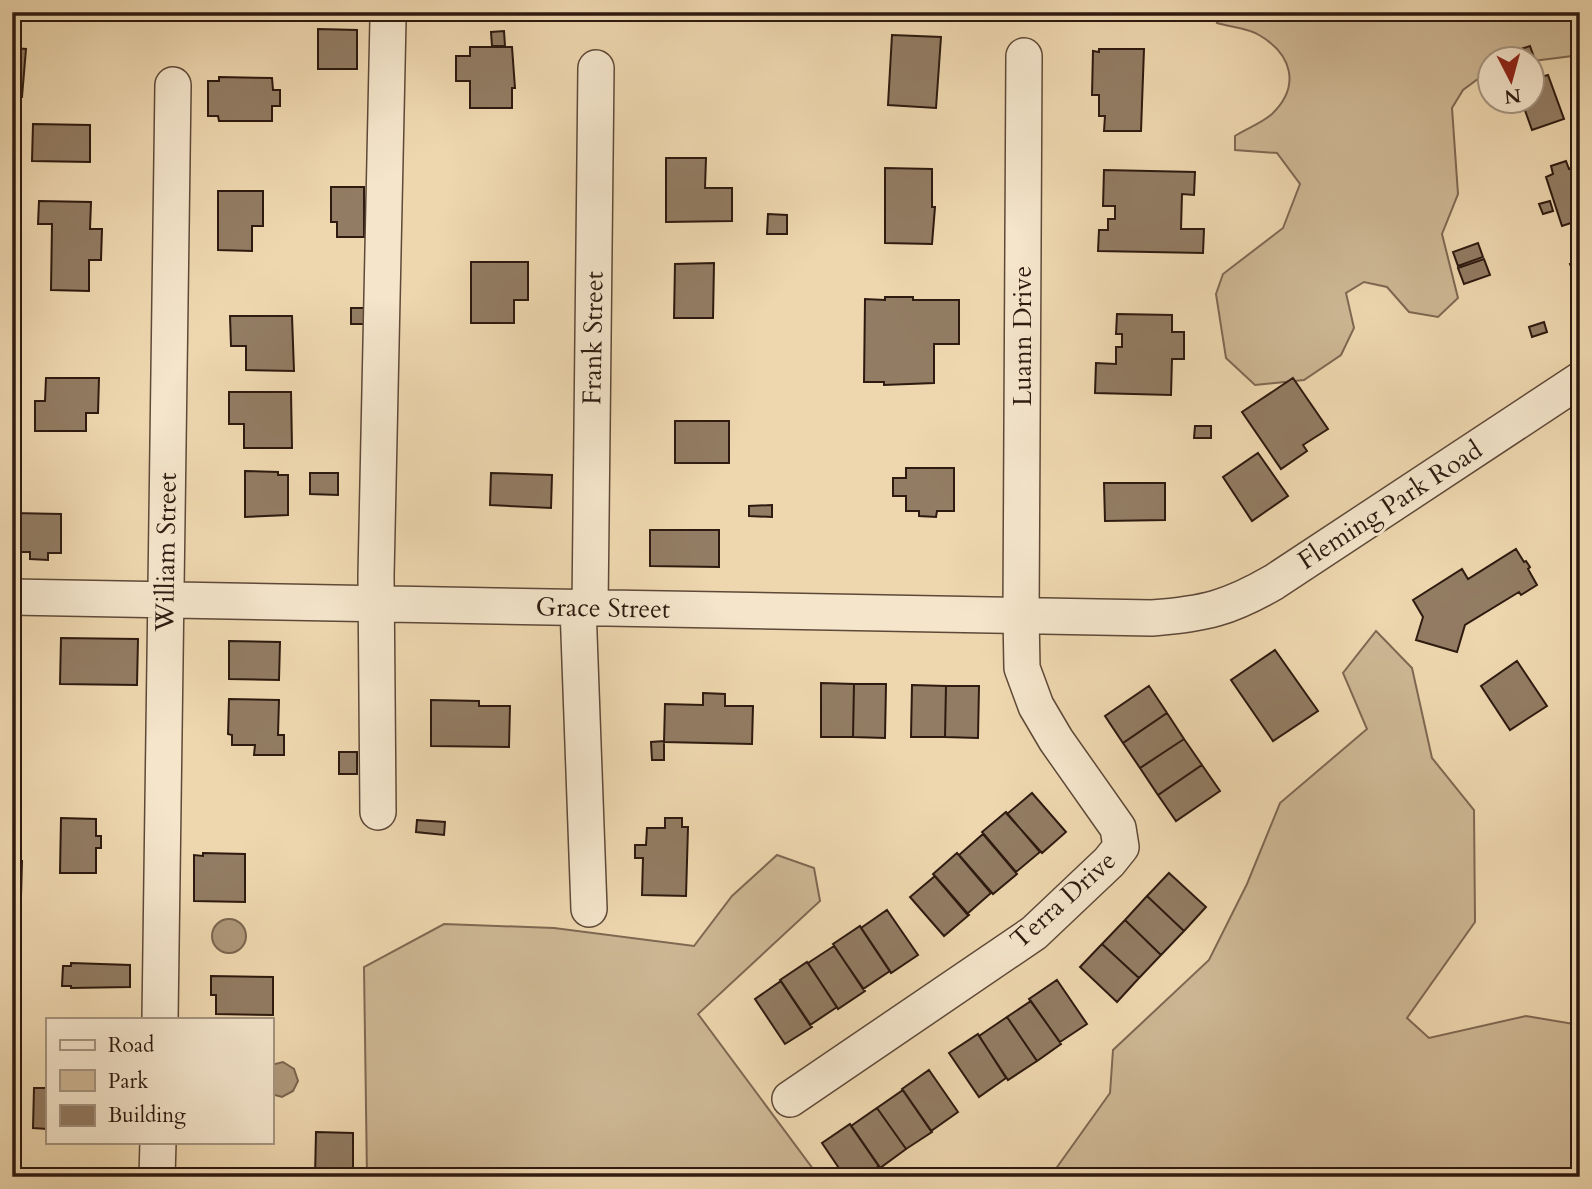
<svg xmlns="http://www.w3.org/2000/svg" width="1592" height="1189" font-family="Cardo,serif">
<style>
.green{fill:#cdb794;stroke:#7e6852;stroke-width:2}
.water{fill:#ad9779;stroke:#7a654f;stroke-width:2}
.building{fill:#927c63;stroke:#2e1a10;stroke-width:2}
.lines{fill:none;stroke-linecap:round;stroke-linejoin:round}
.minor-casing{stroke:#5e4938;stroke-width:38}
.minor{stroke:#f4e5cb;stroke-width:35}
.labels{text-anchor:middle;dominant-baseline:central;stroke-width:6;stroke-linejoin:round;paint-order:stroke}
.street-label{font-size:26px;fill:#2e1a10;stroke:#f4e5cb}
</style>
<rect width="100%" height="100%" fill="#eed7af"/>
<filter id="stains"><feTurbulence type="fractalNoise" baseFrequency=".00286" numOctaves="4"/><feColorMatrix values="0 0 0 0 .2 0 0 0 0 .09 0 0 0 0 .02 0 0 0 .5 -.17"/></filter>
<radialGradient id="worn" r=".72"><stop offset=".6" stop-color="#630" stop-opacity="0"/><stop offset="1" stop-color="#630" stop-opacity=".3"/></radialGradient>
<path class="green" d="M1222,12H1580V55L1533,61L1490,60V70L1463,90L1452,108L1458,194L1442,234L1458,298L1438,317L1409,312L1387,287L1364,282L1346,293L1354,328L1341,355L1304,380L1255,385L1226,358L1216,294L1223,274L1283,228L1300,184L1277,153L1235,150V136C1246,129 1262,123 1272,114C1301,86 1292,54 1259,35C1248,28 1230,27 1217,23Z
M1376,631L1412,668L1432,758L1474,810L1475,922L1407,1018L1429,1038L1526,1016L1580,1025V1177H1050L1110,1093L1113,1050L1209,960L1247,884L1280,803L1367,729L1343,673Z
M777,855L814,868L820,901L698,1014L819,1177H367L364,967L444,924L554,928L694,946L732,896Z"/>
<path class="water" d="M212 936a17 17 0 1 1 34 0a17 17 0 1 1-34 0Z
M283,1062L294,1069L298,1081L293,1091L282,1097L271,1094V1065Z"/>
<path class="building" d="M318,29L357,30V69H318Z
M504,31L505,46H492L491,32Z
M892,35L941,37L936,108L888,105Z
M1530,46L1541,77L1548,75L1564,119L1532,130L1522,102H1532V60H1508L1506,54Z
M470,47H512L515,88H512V108H470V81H456V56H470Z
M12,48L26,49L22,97H12Z
M1099,49H1144L1141,131H1104L1105,116H1099V95H1092L1093,51L1099,52Z
M219,77L272,78L273,90H280V106H272V121H219L218,116H208V81H219Z
M33,124L90,125V162L32,161Z
M666,158H706L705,188H732V221L666,222Z
M1566,161L1569,169L1580,165V220L1562,226L1546,177L1553,174L1551,166Z
M885,168L932,169V207H935L932,244L885,243Z
M1104,170L1195,172L1194,195L1182,194L1181,229H1204L1203,253L1098,251L1099,230H1108V219H1115V206H1103Z
M331,187H364V237H337V222H331Z
M218,191H263V226H252V251L218,250Z
M39,201L91,202L90,229H102L101,260H89V291L51,290L52,224H38Z
M1550,201L1553,211L1543,214L1539,204Z
M768,214L787,215V234H767Z
M1478,243L1483,257L1458,266L1453,252Z
M1484,259L1490,275L1464,284L1458,268Z
M1580,261V291L1570,264Z
M471,262H528V300H514V323H471Z
M714,263L713,318H674L675,264Z
M885,297H913V300H959V344H934V383L884,385V382H864L865,299L885,300Z
M351,308H365V324H351Z
M1117,314L1172,315V332H1184V359H1172L1171,395L1095,393L1096,363L1116,364V347H1122V334H1116Z
M230,316H292L294,371L246,370V346H231Z
M1544,322L1547,332L1532,337L1529,327Z
M46,378H99L98,413H86V431H35V401H45Z
M1293,378L1328,429L1303,445L1307,451L1281,469L1242,412Z
M229,392H291L292,448H244V424H229Z
M675,421H729V463H675Z
M1195,426H1211V438H1194Z
M1258,453L1288,496L1252,521L1223,477Z
M906,468H954V511H937L936,517L919,516V511H906V496H893V478H906Z
M245,471L278,472V475H288V515L245,517Z
M310,473H338V495L310,494Z
M491,473L552,475L551,508L490,505Z
M1104,483H1165V520L1105,521Z
M772,505V517L749,516V506Z
M12,513L61,514V553H48V560L30,559V552H18V545L12,544Z
M650,530H719V567L650,566Z
M1516,549L1524,562L1526,561L1530,567L1528,569L1537,585L1521,595L1519,592L1465,625L1457,652L1416,640L1423,617L1413,600L1462,569L1468,579Z
M61,638L138,639L137,685L60,684Z
M229,641L280,642L279,680L229,679Z
M1275,650L1318,711L1273,741L1231,680Z
M1517,661L1547,706L1510,730L1481,686Z
M821,683L854,684L853,737H821Z
M854,684H886L885,738L853,737Z
M912,685L946,686L945,737H911Z
M946,686H979L978,738L945,737Z
M1149,686L1167,713L1123,743L1105,716Z
M703,693L725,694V706H753L752,744L664,742L665,704L703,705Z
M229,699L279,700L278,735H284V755H254L255,745H232V735L228,734Z
M431,700L479,701V706H510L509,747L431,746Z
M1167,713L1184,739L1140,768L1123,743Z
M1184,739L1202,765L1158,795L1140,768Z
M664,741V760H652L651,742Z
M339,752H357V774H339Z
M1202,765L1220,791L1176,821L1158,795Z
M1032,793L1066,832L1042,853L1007,814Z
M1006,812L1040,852L1016,872L982,832Z
M61,818L96,819V836H101V848H96V873H60Z
M665,818H682V827H688L686,896L642,895L643,858H635V845H646L647,828H665Z
M417,820L445,822L444,835L416,832Z
M983,834L1017,874L993,894L959,855Z
M203,853L245,854V902L194,901V855L203,856Z
M957,853L991,893L967,914L933,874Z
M12,861H22L21,897L12,896Z
M1169,873L1206,907L1184,931L1147,896Z
M935,876L969,915L944,936L910,897Z
M1147,896L1184,931L1161,955L1125,920Z
M887,910L918,955L891,973L861,928Z
M1125,920L1161,955L1139,978L1102,944Z
M860,926L890,971L863,989L833,944Z
M1102,944L1139,978L1117,1002L1080,967Z
M834,946L865,991L838,1009L808,963Z
M807,962L837,1007L810,1025L780,980Z
M71,963L130,965V987L71,988V986H62L63,966H71Z
M211,976L273,977V1015L216,1014V995H211Z
M1057,980L1087,1024L1060,1042L1029,999Z
M781,981L812,1027L785,1044L755,999Z
M1031,1001L1061,1044L1037,1061L1007,1017Z
M1007,1017L1037,1061L1008,1080L979,1036Z
M978,1034L1006,1078L979,1097L949,1053Z
M929,1070L958,1112L931,1131L902,1089Z
M34,1088H47V1129L33,1128Z
M903,1090L932,1132L906,1149L877,1108Z
M877,1108L906,1149L880,1168L851,1126Z
M850,1124L879,1166L863,1177H845L822,1143Z
M316,1132L353,1133V1177H315Z"/>
<g class="lines">
<defs>
<path id="minor" d="M12,597L1152,618C1205,614 1229,608 1274,582L1580,380
M578,607L589,909
M590,608L596,68
M378,812L376,576L388,19
M160,1019L173,85
M790,1099L1034,933L1109,862L1121,847L1118,828L1056,740L1036,706L1022,668L1021,615L1024,56
M157,1177L158,1142"/>
</defs>
<use href="#minor" class="minor-casing"/>
<use href="#minor" class="minor"/>
</g>
<g class="labels">
<g class="street-label">
<text transform="translate(1022 336) rotate(-90)">Luann Drive</text>
<text transform="translate(593 338) rotate(-89)">Frank Street</text>
<text transform="translate(1390 505) rotate(-33)">Fleming Park Road</text>
<text transform="translate(166 552) rotate(-89)">William Street</text>
<text transform="translate(603 608) rotate(1)">Grace Street</text>
<text transform="translate(1063 900) rotate(-42)">Terra Drive</text>
</g>
</g>
<rect width="1592" height="1189" fill="none" stroke="#eed7af" stroke-width="42"/>
<rect x="14" y="14" width="1564" height="1161" fill="none" stroke="#2e1a10" stroke-width="3.5"/>
<rect x="21" y="21" width="1550" height="1147" fill="none" stroke="#2e1a10" stroke-width="2"/>
<rect x="46" y="1018" width="228" height="126" fill="#f4e5cb" stroke="#a59480" stroke-width="2"/>
<rect x="60" y="1040" width="35" height="10" fill="#f4e5cb" stroke="#a59480" stroke-width="2"/>
<text x="108" y="1052" font-size="21" fill="#2e1a10">Road</text>
<rect x="60" y="1070" width="35" height="21" fill="#cdb794" stroke="#a59480" stroke-width="2"/>
<text x="108" y="1088" font-size="21" fill="#2e1a10">Park</text>
<rect x="60" y="1105" width="35" height="21" fill="#927c63" stroke="#a59480" stroke-width="2"/>
<text x="108" y="1122" font-size="21" fill="#2e1a10">Building</text>
<g transform="translate(1511 80) rotate(174)"><circle r="33" fill="#f4e5cb" stroke="#a59480" stroke-width="2"/>
<path d="M0-5L12 26L0 18L-12 26Z" fill="#8f2418"/>
<text y="-10" font-size="19" font-weight="bold" text-anchor="middle" fill="#2e1a10">N</text>
</g>
<rect width="100%" height="100%" filter="url(#stains)"/>
<rect width="100%" height="100%" fill="url(#worn)"/>
</svg>
